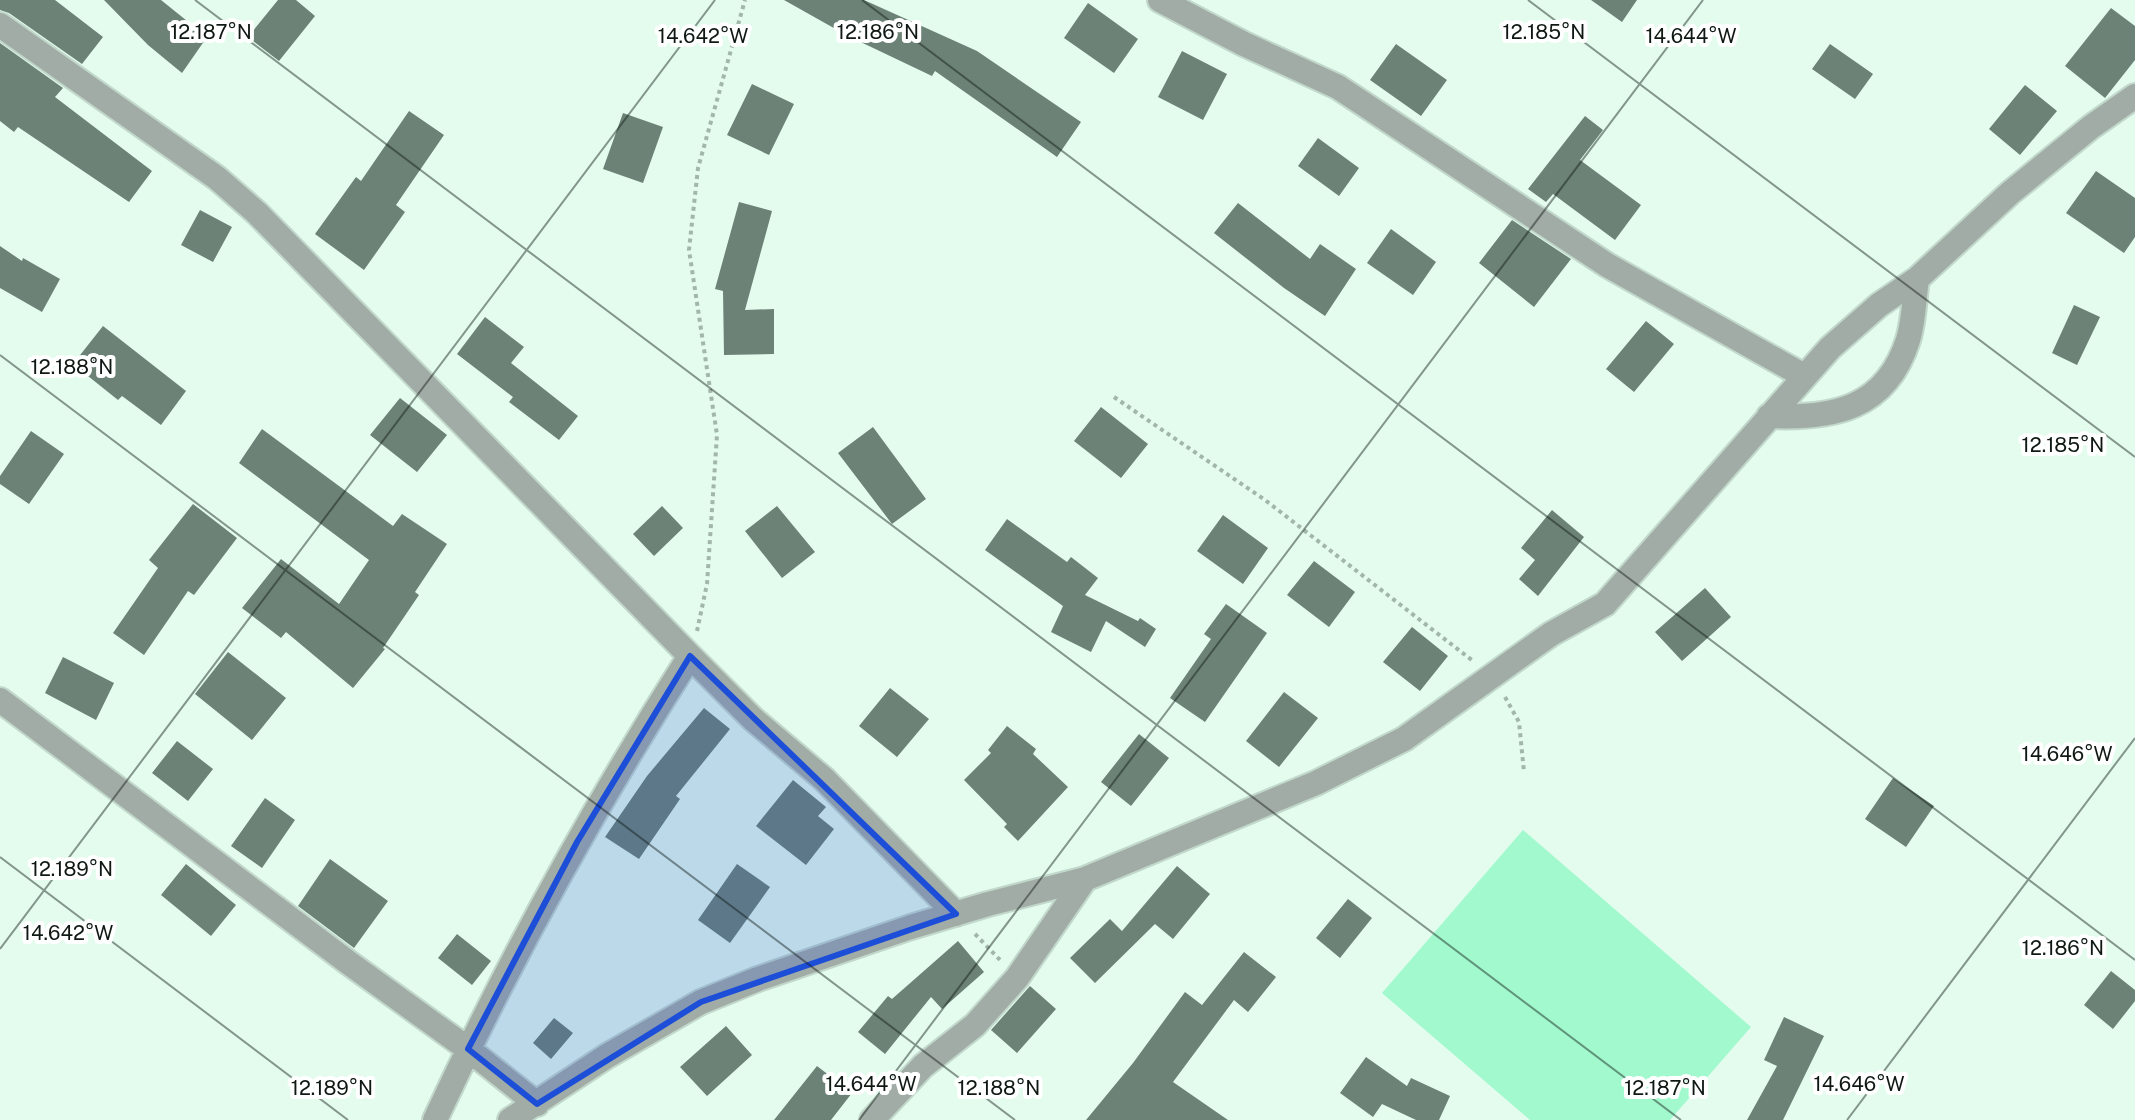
<svg xmlns="http://www.w3.org/2000/svg" width="2135" height="1120" font-family="'Public Sans',sans-serif">
<style>
.green{fill:#a2f9ce}
.building{fill:#6c8276}
.lines{fill:none;stroke-linecap:round;stroke-linejoin:round}
.street-casing{stroke:#c1d8cb;stroke-width:28}
.path{stroke:#a2b6aa;stroke-width:4;stroke-dasharray:4 4;stroke-linecap:butt}
.street{stroke:#a2aca7;stroke-width:24}
.marked{fill:#1d4ed8;fill-opacity:0.2;stroke:#1d4ed8;stroke-width:6;stroke-linejoin:round}
.ticks{fill:none;stroke:#0f1813;stroke-width:2;stroke-opacity:0.45}
.ticks-label{font-size:20px;text-anchor:middle;fill:#0f1813;stroke:#fff;stroke-width:8;stroke-linejoin:round;paint-order:stroke}
</style>
<rect width="100%" height="100%" fill="#e3fcee"/>
<path class="green" d="M1523,830L1751,1027L1670,1120H1530L1382,993Z"/>
<path class="building" d="M0,0H55L103,37L82,64L9,13L0,10Z
M104,0H161L207,37L182,73L148,45Z
M278,0H296L315,16L279,61L248,37Z
M784,0H864L977,51L1081,122L1057,157L935,71L932,76L848,36Z
M1591,0H1637L1622,22Z
M1088,3L1138,39L1114,73L1064,38Z
M2111,8L2135,26V60L2105,98L2065,66Z
M0,43L63,88L55,97L152,171L129,202L18,127L14,132L0,121Z
M1396,44L1447,80L1421,116L1370,80Z
M1830,44L1873,74L1855,99L1812,69Z
M1182,51L1227,74L1203,120L1158,97Z
M752,84L794,104L769,155L727,135Z
M2025,85L2057,111L2020,155L1989,129Z
M409,111L444,135L396,205L405,212L364,270L315,234L356,177L361,181Z
M623,113L663,127L643,183L603,169Z
M1585,116L1603,130L1580,160L1641,205L1615,240L1553,194L1546,202L1528,189Z
M1318,138L1359,168L1339,196L1298,166Z
M2096,171L2135,198V237L2124,253L2066,213Z
M739,202L772,211L745,310L774,309V354L724,355L723,291L715,289Z
M1238,203L1310,259L1320,244L1356,269L1325,316L1284,288L1214,233Z
M200,210L232,227L213,262L181,245Z
M1512,220L1571,259L1534,307L1479,263Z
M1391,229L1436,262L1413,295L1367,263Z
M0,246L22,261L23,258L60,279L42,312L0,288Z
M2074,305L2100,317L2077,365L2052,353Z
M485,317L524,347L511,363L578,416L559,440L509,402L513,397L457,354Z
M1646,321L1674,344L1634,392L1606,369Z
M103,326L186,391L161,425L122,396L118,400L73,364Z
M400,398L447,435L417,472L370,435Z
M1101,407L1148,444L1121,478L1074,441Z
M873,427L926,499L892,524L838,453Z
M262,429L393,526L402,514L447,544L415,592L419,595L383,648L385,649L353,688L286,632L281,638L242,608L281,559L339,604L369,560L239,463Z
M31,431L64,454L29,504L0,484V476Z
M193,504L237,538L194,595L188,591L144,655L113,633L158,568L149,560Z
M662,506L683,528L654,556L633,534Z
M777,506L815,552L782,578L745,531Z
M1552,510L1584,537L1538,596L1519,579L1535,560L1521,548Z
M1223,515L1268,548L1243,584L1197,551Z
M1007,519L1067,562L1071,557L1098,578L1085,595L1138,621L1140,618L1156,629L1145,647L1106,621L1091,652L1051,632L1063,606L985,550Z
M1314,561L1355,592L1329,627L1287,595Z
M1705,588L1731,617L1682,661L1655,632Z
M1226,604L1267,633L1205,722L1170,698L1211,639L1204,634Z
M1412,627L1448,656L1420,691L1383,662Z
M228,652L286,698L252,740L195,694Z
M63,657L114,683L96,720L45,693Z
M890,688L929,719L897,757L859,726Z
M1284,692L1318,718L1279,767L1246,741Z
M704,708L730,729L676,796L680,799L639,859L605,837L647,776Z
M1007,726L1036,749L1033,754L1068,787L1018,841L1004,827L1007,824L964,780L991,753L988,750Z
M1139,734L1169,758L1131,806L1101,782Z
M177,741L213,769L188,801L152,773Z
M1893,778L1934,806L1906,847L1865,819Z
M793,780L826,807L818,816L834,829L806,865L756,826Z
M265,798L295,820L262,868L231,846Z
M330,859L388,901L354,948L298,906Z
M186,864L236,905L211,936L161,895Z
M737,864L770,887L730,943L698,920Z
M1177,866L1210,894L1173,939L1155,924L1095,983L1070,958L1110,919L1122,931Z
M1348,899L1372,918L1340,958L1316,938Z
M457,934L491,961L472,985L438,958Z
M958,941L984,972L942,1009L931,997L885,1054L858,1032L888,996L892,999Z
M1244,952L1276,977L1248,1012L1234,1000L1173,1082L1228,1120H1086L1133,1063L1185,992L1202,1005Z
M2111,971L2135,990V1001L2113,1029L2084,1005Z
M1030,986L1056,1009L1017,1053L991,1030Z
M1784,1017L1824,1036L1783,1120H1747L1777,1066L1764,1060Z
M554,1018L573,1033L551,1059L533,1043Z
M726,1026L752,1055L707,1096L680,1067Z
M1366,1057L1407,1086L1411,1078L1450,1096L1439,1120H1416L1382,1104L1373,1117L1340,1093Z
M817,1066L852,1093L831,1120H774Z"/>
<g class="lines">
<defs>
<path id="street" d="M1160,0L1244,44L1338,87L1607,265L1804,376
M0,25L217,178L257,213L690,656L753,719L824,779L956,914
M1769,416C1833,419 1886,409 1908,340C1914,321 1914,299 1917,279
M0,700L349,963L468,1049L537,1104
M435,1120C509,960 595,805 690,656
M510,1120L607,1056L701,1002L758,979L911,927L988,904L1085,879L1316,783L1404,739L1551,634L1605,604L1830,348L1879,305L1917,279L2010,193L2091,127L2135,96
M872,1120L923,1066L975,1025L1017,978L1085,879"/>
</defs>
<use href="#street" class="street-casing"/>
<path class="path" d="M1114,397L1265,500L1473,661
M697,631L707,584L717,435L689,250L698,168L745,0
M1505,697L1519,722L1524,772
M975,934L1002,962"/>
<use href="#street" class="street"/>
</g>
<path class="marked" d="M690,656L956,914L701,1002L537,1104L468,1049L577,842Z"/>
<path class="ticks" d="M195,0L1681,1120M862,0L2135,960M1528,0L2135,457M0,355L1015,1120M0,857L348,1120M0,949L715,0M859,1120L1703,0M1847,1120L2135,738"/>
<g class="ticks-label">
<text x="878" y="39">12.186°N</text>
<text x="211" y="39">12.187°N</text>
<text x="1544" y="39">12.185°N</text>
<text x="703" y="43">14.642°W</text>
<text x="1691" y="43">14.644°W</text>
<text x="72" y="374">12.188°N</text>
<text x="2063" y="452">12.185°N</text>
<text x="2067" y="761">14.646°W</text>
<text x="72" y="876">12.189°N</text>
<text x="68" y="940">14.642°W</text>
<text x="2063" y="955">12.186°N</text>
<text x="871" y="1091">14.644°W</text>
<text x="1859" y="1091">14.646°W</text>
<text x="332" y="1095">12.189°N</text>
<text x="999" y="1095">12.188°N</text>
<text x="1665" y="1095">12.187°N</text>
</g>
</svg>
